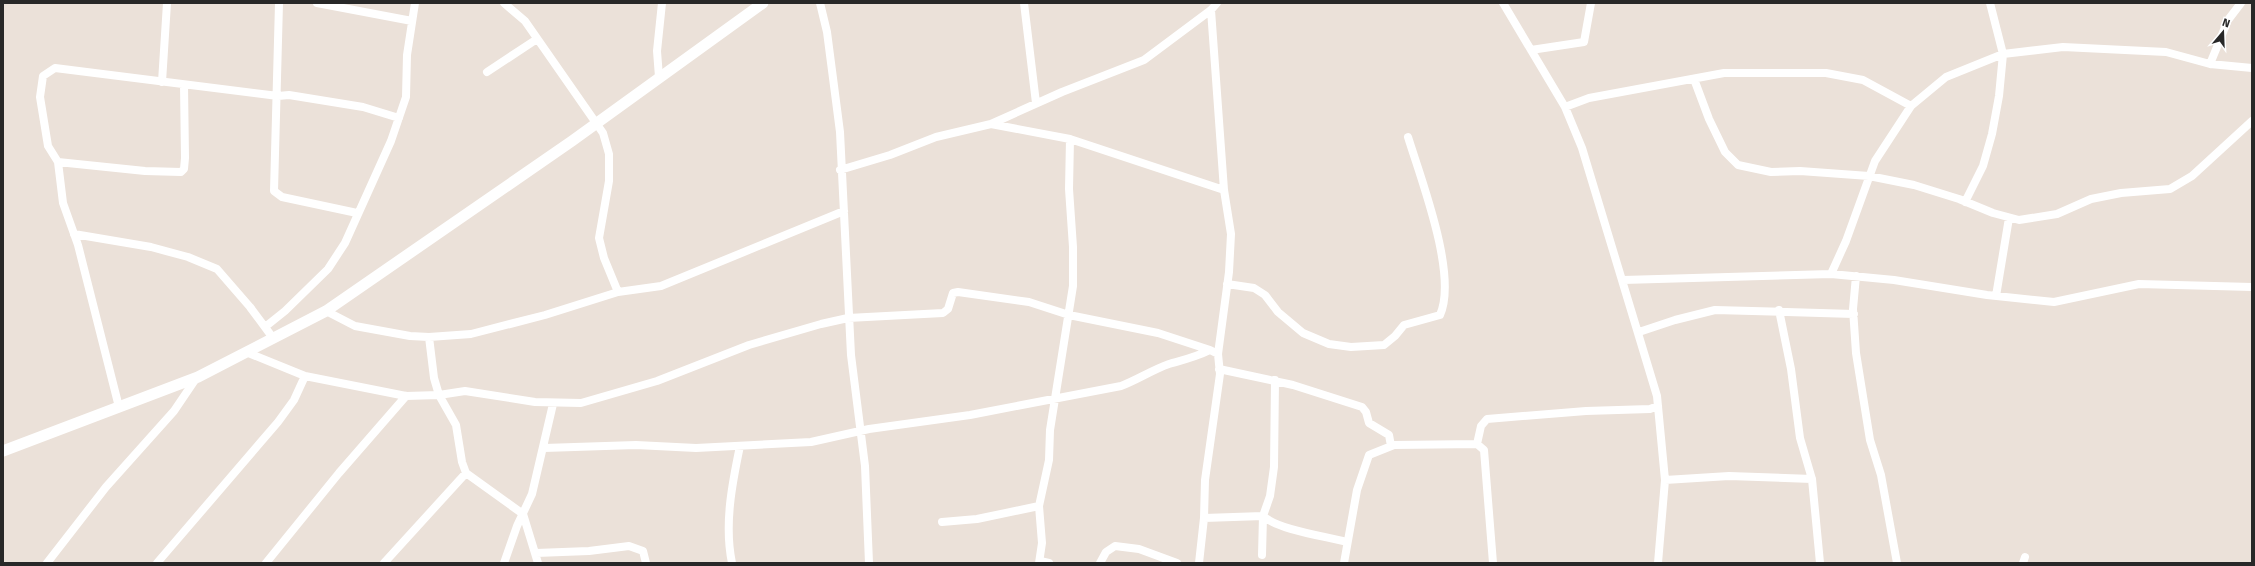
<svg xmlns="http://www.w3.org/2000/svg" width="2255" height="566" font-family="'Fira Sans',sans-serif">
<style>
.lines{fill:none;stroke-linecap:round;stroke-linejoin:round}
.street{stroke:#fff;stroke-width:8}
.secondary{stroke:#fff;stroke-width:11}
</style>
<rect width="100%" height="100%" fill="#ebe1d9"/>
<g class="lines">
<path class="street" d="M279,3L274,191L282,197L357,213
M317,3L412,21
M504,3L525,21L603,133L609,154V181L599,238L604,258L618,292
M820,3L827,32L840,132L851,355L865,466L869,563
M1024,3L1036,103
M1503,3L1565,107L1582,148L1657,396L1665,480L1658,563
M1531,50L1584,42L1591,3
M2210,64L2228,20L2241,3
M487,72L537,39
M659,77L657,51L662,3
M1694,79L1709,119L1725,152L1738,165L1771,172L1800,171L1869,176L1914,185L1959,199L1993,213L2019,220L2057,214L2091,199L2121,193L2170,189L2192,176L2252,121
M162,82L167,3
M1565,107L1589,98L1724,73H1826L1863,80L1911,106
M991,124L1070,139L1224,190
M58,162L145,171L181,172L184,169L185,158L184,85
M840,170L890,155L936,137L991,124L1062,92L1144,60L1211,10L1217,3
M1965,202L1983,166L1992,134L1999,96L2003,54L1990,3
M74,234L151,247L188,257L217,269L250,307L273,338
M1831,274L1846,241L1875,161L1911,106L1946,77L2003,54L2063,47L2166,52L2210,64L2252,68
M1856,276L1853,309L1856,353L1870,440L1881,475L1897,563
M1623,280L1831,274L1894,280L1987,295L2054,302L2139,284L2252,287
M1227,284L1254,288L1265,295L1278,312L1303,333L1329,344L1351,347L1384,345L1395,336L1404,325L1440,315C1458,275 1421,179 1408,137
M1996,296L2009,218
M1779,310L1791,369L1800,438L1812,479L1820,563
M326,311L355,326L410,336L429,337L471,334L545,315L618,292L661,286L844,211
M265,327L285,311L328,269L345,243L391,141L406,97L407,55L415,3
M1639,332L1675,320L1715,310L1854,314
M429,337L434,378L439,395L456,425L462,462L466,473L523,514L538,563
M246,352L305,376L406,396L439,395L465,391L535,402L581,403L657,381L749,345L821,324L848,318L943,313L948,309L953,293L958,292L1029,302L1069,315L1158,333L1210,350
M1219,369L1293,385L1362,407L1366,412L1369,423L1389,435L1391,446
M119,407L78,245L63,203L58,162L48,146L40,97L43,76L55,68L278,96L289,95L363,107L399,118
M1477,444L1481,426L1487,419L1586,411L1650,409L1658,406
M544,448L636,445L696,448L811,442L869,429L970,415L1121,386C1137,380 1152,370 1169,364C1183,360 1196,357 1210,350L1218,354
M1665,480L1729,476L1812,479
M1204,518L1263,516C1279,530 1324,536 1347,542
M942,522L977,519L1039,506
M536,553L589,551L629,546L643,551L646,563
M1262,555L1263,516L1270,496L1274,467L1275,380
M1040,561L1049,563
M47,563L106,487L174,411L197,377
M157,563L278,422L294,400L305,376
M266,563L339,473L406,396
M384,563L466,473
M504,563L517,526L532,494L553,404
M732,563C724,525 732,484 740,446
M1039,563L1042,543L1039,506L1049,460L1050,430L1073,286V247L1069,189L1070,139
M1100,563L1106,552L1115,546L1139,549L1177,563
M1199,563L1204,518L1205,480L1220,374L1218,354L1229,272L1231,234L1224,190L1211,10
M1344,563L1357,490L1369,455L1394,445L1477,444L1484,450L1493,563
M2023,563L2025,557"/>
<path class="secondary" d="M3,451L198,377L326,311L572,141L763,3"/>
</g>
<rect width="2255" height="566" fill="none" stroke="#282828" stroke-width="8"/>
<g transform="translate(2223 32) rotate(19)" stroke="#ffffff" stroke-width="3" paint-order="stroke">
<path d="M0-3L7 15L0 10L-7 15Z" fill="#282828"/>
<text y="-6" font-size="11" font-weight="bold" text-anchor="middle" fill="#282828">N</text>
</g>
</svg>
